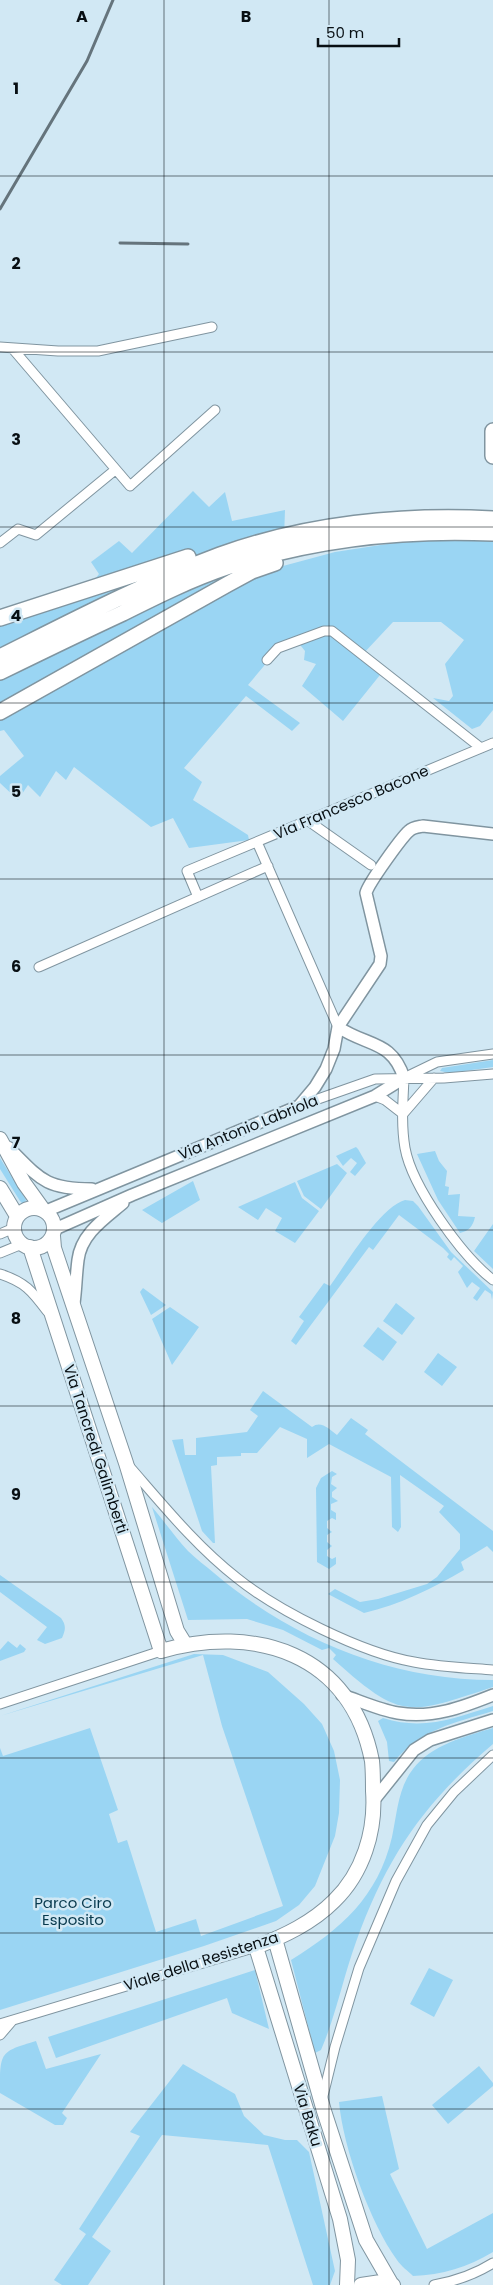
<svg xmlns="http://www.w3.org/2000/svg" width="493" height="2285" font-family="Poppins,sans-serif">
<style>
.green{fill:#9ad5f3}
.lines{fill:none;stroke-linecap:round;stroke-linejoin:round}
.minor-casing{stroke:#8095a0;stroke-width:11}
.tertiary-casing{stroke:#8095a0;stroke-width:14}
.secondary-casing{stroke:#8095a0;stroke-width:16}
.trunk-casing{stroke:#8095a0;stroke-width:18}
.minor{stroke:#fff;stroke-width:9}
.tertiary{stroke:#fff;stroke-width:11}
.secondary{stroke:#fff;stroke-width:14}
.trunk{stroke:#fff;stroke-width:15}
.rail{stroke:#65747c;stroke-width:3}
.grid{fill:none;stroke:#080f13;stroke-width:1;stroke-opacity:0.55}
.labels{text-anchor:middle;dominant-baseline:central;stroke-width:5;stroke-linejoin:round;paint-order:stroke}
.street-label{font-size:15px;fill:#080f13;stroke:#d1e8f4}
.park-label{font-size:15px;fill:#083a4e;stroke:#d1e8f4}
.grid-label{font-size:16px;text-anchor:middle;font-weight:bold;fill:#080f13;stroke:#d1e8f4;stroke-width:5;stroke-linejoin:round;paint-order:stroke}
</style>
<rect width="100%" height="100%" fill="#d1e8f4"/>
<path class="green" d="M193,491L209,507L225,492L232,521L285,510L283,566L335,552L446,535L493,539V710L480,726L472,729L433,698L449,701L453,696L445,664L464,640L441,622H393L363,654L384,670L343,721L302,686L316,664L304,660L305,651L297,641L279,648L248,685L300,723L292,731L246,696L184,768L202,782L193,800L248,835L249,840L189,848L173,818L151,827L74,767L66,780L56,771L40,797L28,785L18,800L0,783V776L24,756L4,730L0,731V610L91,584L99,574L91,562L119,541L132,553Z
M493,1060V1067L450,1073L440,1071L442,1068Z
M356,1147L358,1149L366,1163L355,1176L350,1172L357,1163L351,1158L343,1166L336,1156Z
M435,1151L439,1161L447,1171L445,1186L449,1187L448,1195L460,1194L458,1216L475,1217C473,1226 469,1231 460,1233L438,1200L417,1154Z
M0,1158L26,1200L25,1203L23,1204L20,1201L0,1169Z
M337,1164L347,1173L321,1209L304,1196L297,1181Z
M193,1181L200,1200L162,1223L142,1210Z
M295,1182L302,1198L319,1211L295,1243L275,1231L282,1218L266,1208L258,1220L238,1207Z
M405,1200L413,1201L418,1206L451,1252L493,1292L492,1300L491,1294L485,1290L477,1301L473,1298L480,1288L472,1282L467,1288L458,1272L463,1266L454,1257L451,1261L447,1257L449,1254L443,1248L399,1215L373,1250L369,1247L296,1345L291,1341L304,1321L299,1317L324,1283L330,1286C346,1264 380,1207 405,1200Z
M493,1224V1269L474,1251Z
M143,1288L166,1305L151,1315L140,1292Z
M396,1303L415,1318L402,1335L383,1321Z
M170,1307L199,1327L172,1365L152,1319Z
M378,1327L397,1342L383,1361L363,1346Z
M438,1353L457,1367L442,1386L424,1372Z
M263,1391L312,1427C321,1420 329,1429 337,1435L351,1418L368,1430L365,1434L493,1531V1552L487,1546L461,1562L464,1570C433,1588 399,1605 364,1613L328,1594L335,1589L360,1602L378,1599L427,1584L437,1577L460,1549V1534L439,1512L444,1506L400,1475L401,1527L398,1532L392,1527L391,1477L329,1444L307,1458V1439L280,1427L257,1453H241V1456L217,1457V1465L211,1466L215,1543H213L202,1531L172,1440L183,1439L185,1455H196V1438L247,1432L258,1416L250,1410Z
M332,1471L337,1474L332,1477L331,1484L337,1488L332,1492V1497L338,1501L331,1504V1510L336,1513V1520L332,1518L327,1521V1528L332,1532L327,1535V1542L332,1546L327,1550V1556L332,1559L336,1557V1564L329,1569L317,1562L316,1488L321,1478Z
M152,1507C164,1521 175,1537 188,1551C196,1559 206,1566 214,1573C292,1639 390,1680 493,1680V1687C408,1715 402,1721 333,1659L336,1655L329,1648L322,1650L283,1630L247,1619L188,1620Z
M0,1575L61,1618C66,1625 66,1629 62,1638L45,1644L37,1640L47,1627L0,1592Z
M8,1641L17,1648L20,1644L26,1649L24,1652L0,1661V1650Z
M194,1654L223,1655L268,1672L304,1704L322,1724L334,1751L340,1780L339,1813L335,1836L315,1886L299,1905L276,1921L204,1946L0,2010V1748L3,1756L90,1728L118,1810L109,1814L118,1843L127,1840L156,1932L196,1919L201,1936L283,1906L222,1726L203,1655L0,1716Z
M493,1706V1711C454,1723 421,1729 394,1762L389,1761L387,1742L378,1721L383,1718C424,1731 454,1718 493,1706Z
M493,1728V1744C424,1803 387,1856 356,1942C343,1978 336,2015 321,2050L315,2053L291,1960C341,1929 378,1897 392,1837C397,1814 398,1788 413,1769C431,1745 466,1736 493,1728Z
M429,1968L453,1980L434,2017L410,2004Z
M255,1970L269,2029L232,2013L227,1998L56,2058L48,2037Z
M36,2041L46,2069L101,2054L62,2113L67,2118L63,2125H55L0,2093C0,2051 0,2052 36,2041Z
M183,2064L235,2094L244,2116L264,2135L285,2140H297L309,2152L335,2271L330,2285H313L268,2145L162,2135L92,2237L111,2251L88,2285H62L54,2280L86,2234L79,2229L140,2136L130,2132Z
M479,2066L493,2083V2086L448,2124L432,2105Z
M382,2096L399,2169L390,2174L427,2249L493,2213V2252C468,2267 442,2275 413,2276C408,2271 401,2266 397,2260C370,2223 343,2147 339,2102Z"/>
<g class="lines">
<defs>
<path id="minor" d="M0,347L58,351H98L212,327
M12,348L130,486L215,410
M0,543L18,529L36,535L115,470
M267,660L278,648L324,631H332L481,748
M307,820L371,865
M257,842L338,1027
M198,897L187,871L493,743
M39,967L268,866
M406,1077L437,1062L493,1054
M404,1078C403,1101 401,1125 405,1148C412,1187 462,1256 493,1280
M375,1096L385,1100L403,1114
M301,1105L375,1079L444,1078L493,1074
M403,1114L434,1078
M0,1234L14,1228
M0,1253L22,1244
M0,1274C25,1282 32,1291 47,1311
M129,1466C163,1505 196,1546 237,1578C278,1611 362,1653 414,1662C440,1667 467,1668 493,1670
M0,1704L161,1651
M0,2024L256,1947
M0,2035L12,2021
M322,2100L335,2047L359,1968L396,1881L427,1825L454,1792L493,1755
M434,2285C456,2281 474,2275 493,2263"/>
<path id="tertiary" d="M8,1147C40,1179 45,1189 92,1189
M46,1211L299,1106L315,1087L326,1069L334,1049L338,1027L380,964L381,956L366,893C368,884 401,838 409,831C413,827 418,827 423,826L493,834
M55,1229L132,1195L375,1096L404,1078C392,1040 368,1047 338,1027
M74,1303C76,1289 76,1275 78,1260C81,1234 104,1219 123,1203
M342,1695C360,1701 380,1710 398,1713C432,1719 463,1707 493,1695
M374,1800L414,1750L430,1740L493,1720"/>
<path id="secondary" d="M0,1139L24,1183L42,1208
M0,1188L17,1216
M14 1228a20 20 0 1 1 40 0a20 20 0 1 1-40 0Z
M53,1236L54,1248L126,1463L177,1631L185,1644
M30,1247L161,1651C255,1624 351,1653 372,1761C373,1770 373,1781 373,1791C376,1831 363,1873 334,1901C312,1923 284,1936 256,1947L340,2219L348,2260L347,2285
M275,1939L324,2111L366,2240L392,2285
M361,2285L381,2282L393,2285"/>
<path id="trunk" d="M493,431V456
M0,618L188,557
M0,657C72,621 145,583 220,555C306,524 402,514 493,519
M0,672C41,652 82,632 123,613C157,596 191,579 227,567C313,539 403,529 493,533
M0,712L228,584L252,571L275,563"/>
</defs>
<use href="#minor" class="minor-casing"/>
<use href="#tertiary" class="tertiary-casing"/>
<use href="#secondary" class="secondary-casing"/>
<use href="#trunk" class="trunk-casing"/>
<use href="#minor" class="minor"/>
<use href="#tertiary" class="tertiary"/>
<use href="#secondary" class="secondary"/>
<use href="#trunk" class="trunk"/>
<path class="rail" d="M0,209L87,61L113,0
M120,243L188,244"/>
</g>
<path class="grid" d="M164,0V2285M329,0V2285M0,176H493M0,352H493M0,527H493M0,703H493M0,879H493M0,1055H493M0,1230H493M0,1406H493M0,1582H493M0,1758H493M0,1933H493M0,2109H493"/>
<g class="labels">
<g class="street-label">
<text transform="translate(351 802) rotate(-23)">Via Francesco Bacone</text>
<text transform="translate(248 1127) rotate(-22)">Via Antonio Labriola</text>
<text transform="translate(96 1449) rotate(72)">Via Tancredi Galimberti</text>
<text transform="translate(201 1961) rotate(-18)">Viale della Resistenza</text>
<text transform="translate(308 2115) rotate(73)">Via Baku</text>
</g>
<g class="park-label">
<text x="73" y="1902">Parco Ciro<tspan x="73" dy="17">Esposito</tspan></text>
</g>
</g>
<g class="grid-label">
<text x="82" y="22">A</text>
<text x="246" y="22">B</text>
<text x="16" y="94">1</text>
<text x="16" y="269">2</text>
<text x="16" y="445">3</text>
<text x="16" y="621">4</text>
<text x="16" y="797">5</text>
<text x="16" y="972">6</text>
<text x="16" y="1148">7</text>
<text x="16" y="1324">8</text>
<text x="16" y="1500">9</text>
</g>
<path d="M318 38v8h81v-8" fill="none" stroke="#080f13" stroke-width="2.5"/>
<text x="326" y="38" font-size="15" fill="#080f13" stroke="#d1e8f4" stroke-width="4" paint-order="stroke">50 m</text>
</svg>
